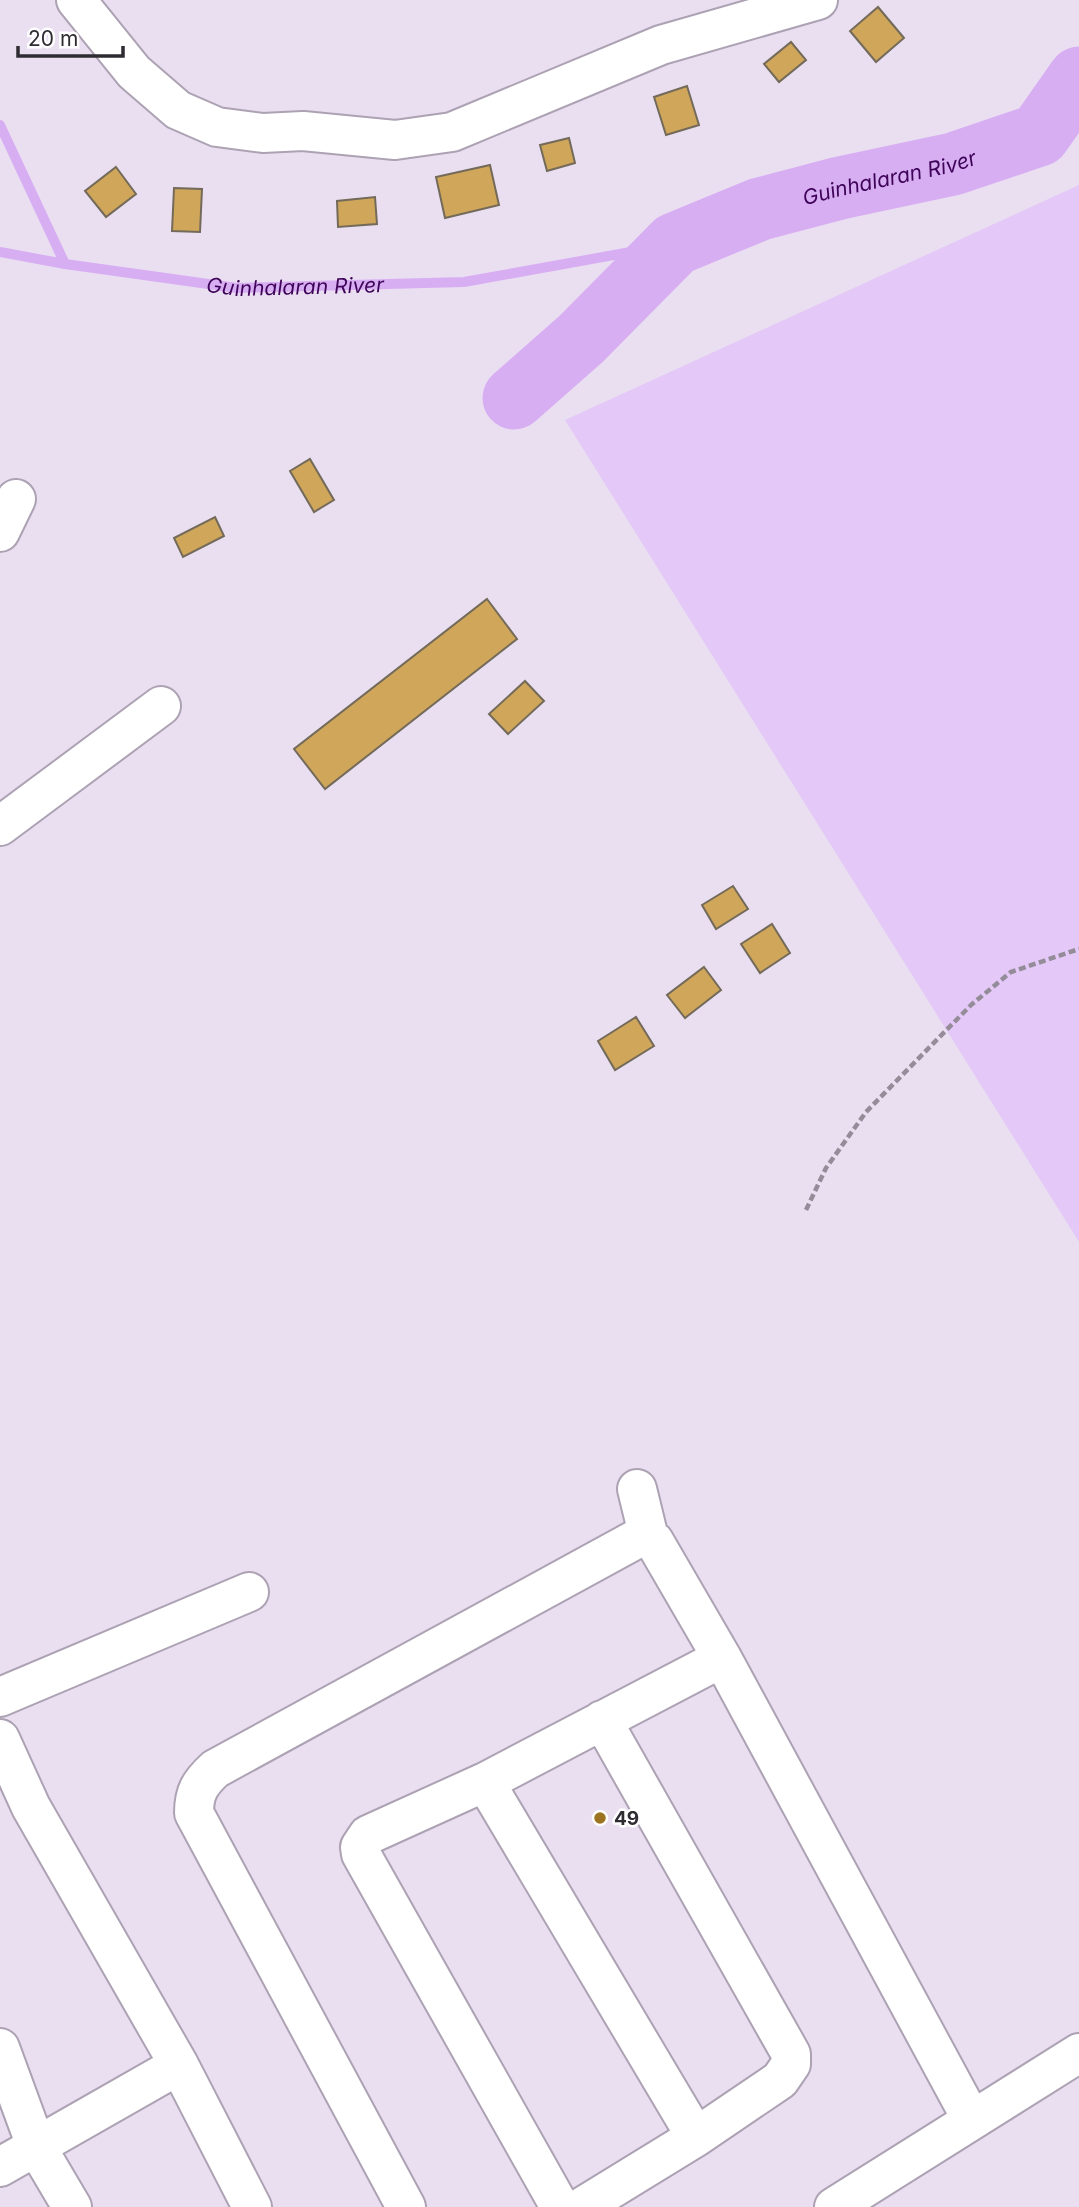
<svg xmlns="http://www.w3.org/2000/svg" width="1079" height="2207" font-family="Inter,sans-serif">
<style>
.green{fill:#e4c8f7}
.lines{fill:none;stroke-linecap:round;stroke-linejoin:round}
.stream{stroke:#d8aef3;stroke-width:10}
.river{stroke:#d8aef3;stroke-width:63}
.building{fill:#cfa65a;stroke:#736a5a;stroke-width:2}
.minor-casing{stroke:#aca2b3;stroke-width:42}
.path{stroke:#948c99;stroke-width:4.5;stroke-dasharray:7 3.5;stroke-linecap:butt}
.minor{stroke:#fff;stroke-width:38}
.poi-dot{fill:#9c7421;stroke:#fff;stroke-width:2.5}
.labels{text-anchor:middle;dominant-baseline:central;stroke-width:5;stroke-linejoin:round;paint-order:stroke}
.poi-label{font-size:19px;font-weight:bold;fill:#2f2b32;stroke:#fff;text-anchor:start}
.water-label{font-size:21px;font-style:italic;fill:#3f0459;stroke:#fff}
</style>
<rect width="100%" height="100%" fill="#eadff1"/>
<path class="green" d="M1079,185V1242L565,420Z"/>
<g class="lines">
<g class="stream">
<path d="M0,125L65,264"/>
<path id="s1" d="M0,252L65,264L237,288L464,282L675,244"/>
</g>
<path class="river" id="s2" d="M514,398L581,339L675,244L760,209L840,188L953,164L1039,135L1079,78"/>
</g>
<path class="building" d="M878,7L904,38L876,62L850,31Z
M791,42L806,60L779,82L764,64Z
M687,86L699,125L666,135L654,97Z
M569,138L575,163L547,171L540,145Z
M490,165L499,205L445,218L436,177Z
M116,167L136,194L106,217L85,191Z
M174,188L202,189L200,232L172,231Z
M375,197L377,224L338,227L337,201Z
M310,459L334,500L314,512L290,471Z
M215,517L224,536L183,557L174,538Z
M487,599L517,639L325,789L294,749Z
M525,681L544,701L508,734L489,714Z
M733,886L748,909L716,929L702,905Z
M772,924L790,953L760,973L741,944Z
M704,967L721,990L685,1018L667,995Z
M636,1017L654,1046L615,1070L598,1041Z"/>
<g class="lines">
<defs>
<path id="minor" d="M76,0L134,72L178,110L217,127L263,133L303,131L395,140L452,132L661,45L818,0
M0,532L16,499
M0,826L161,706
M637,1489L649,1538
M0,1697L249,1592
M0,1739L31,1807L179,2065L252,2207
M485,1782L696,2137
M0,2048L36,2146L72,2207
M0,2167L179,2065
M406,2207L194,1813C194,1792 200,1783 215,1769L640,1537L649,1538L654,1541L722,1658L972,2120
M560,2207L361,1854L360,1847L368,1835L485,1782L722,1658
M582,2207L696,2137L780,2080L791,2064V2054L602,1720
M834,2207L1079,2053"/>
</defs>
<use href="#minor" class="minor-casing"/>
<path class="path" d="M806,1210L826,1168L866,1112L971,1005L1011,972L1079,949"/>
<use href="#minor" class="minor"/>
</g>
<circle class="poi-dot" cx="600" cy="1818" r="7"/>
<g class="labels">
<g class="poi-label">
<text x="614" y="1818">49</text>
</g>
<g class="water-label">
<text stroke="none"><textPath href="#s2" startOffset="448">Guinhalaran River</textPath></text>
<text stroke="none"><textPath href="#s1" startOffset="298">Guinhalaran River</textPath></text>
</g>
</g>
<path d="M18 46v10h105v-10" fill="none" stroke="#2f2b32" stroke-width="3.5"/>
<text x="28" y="46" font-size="21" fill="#2f2b32" stroke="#ffffff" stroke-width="5" paint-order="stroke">20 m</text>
</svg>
